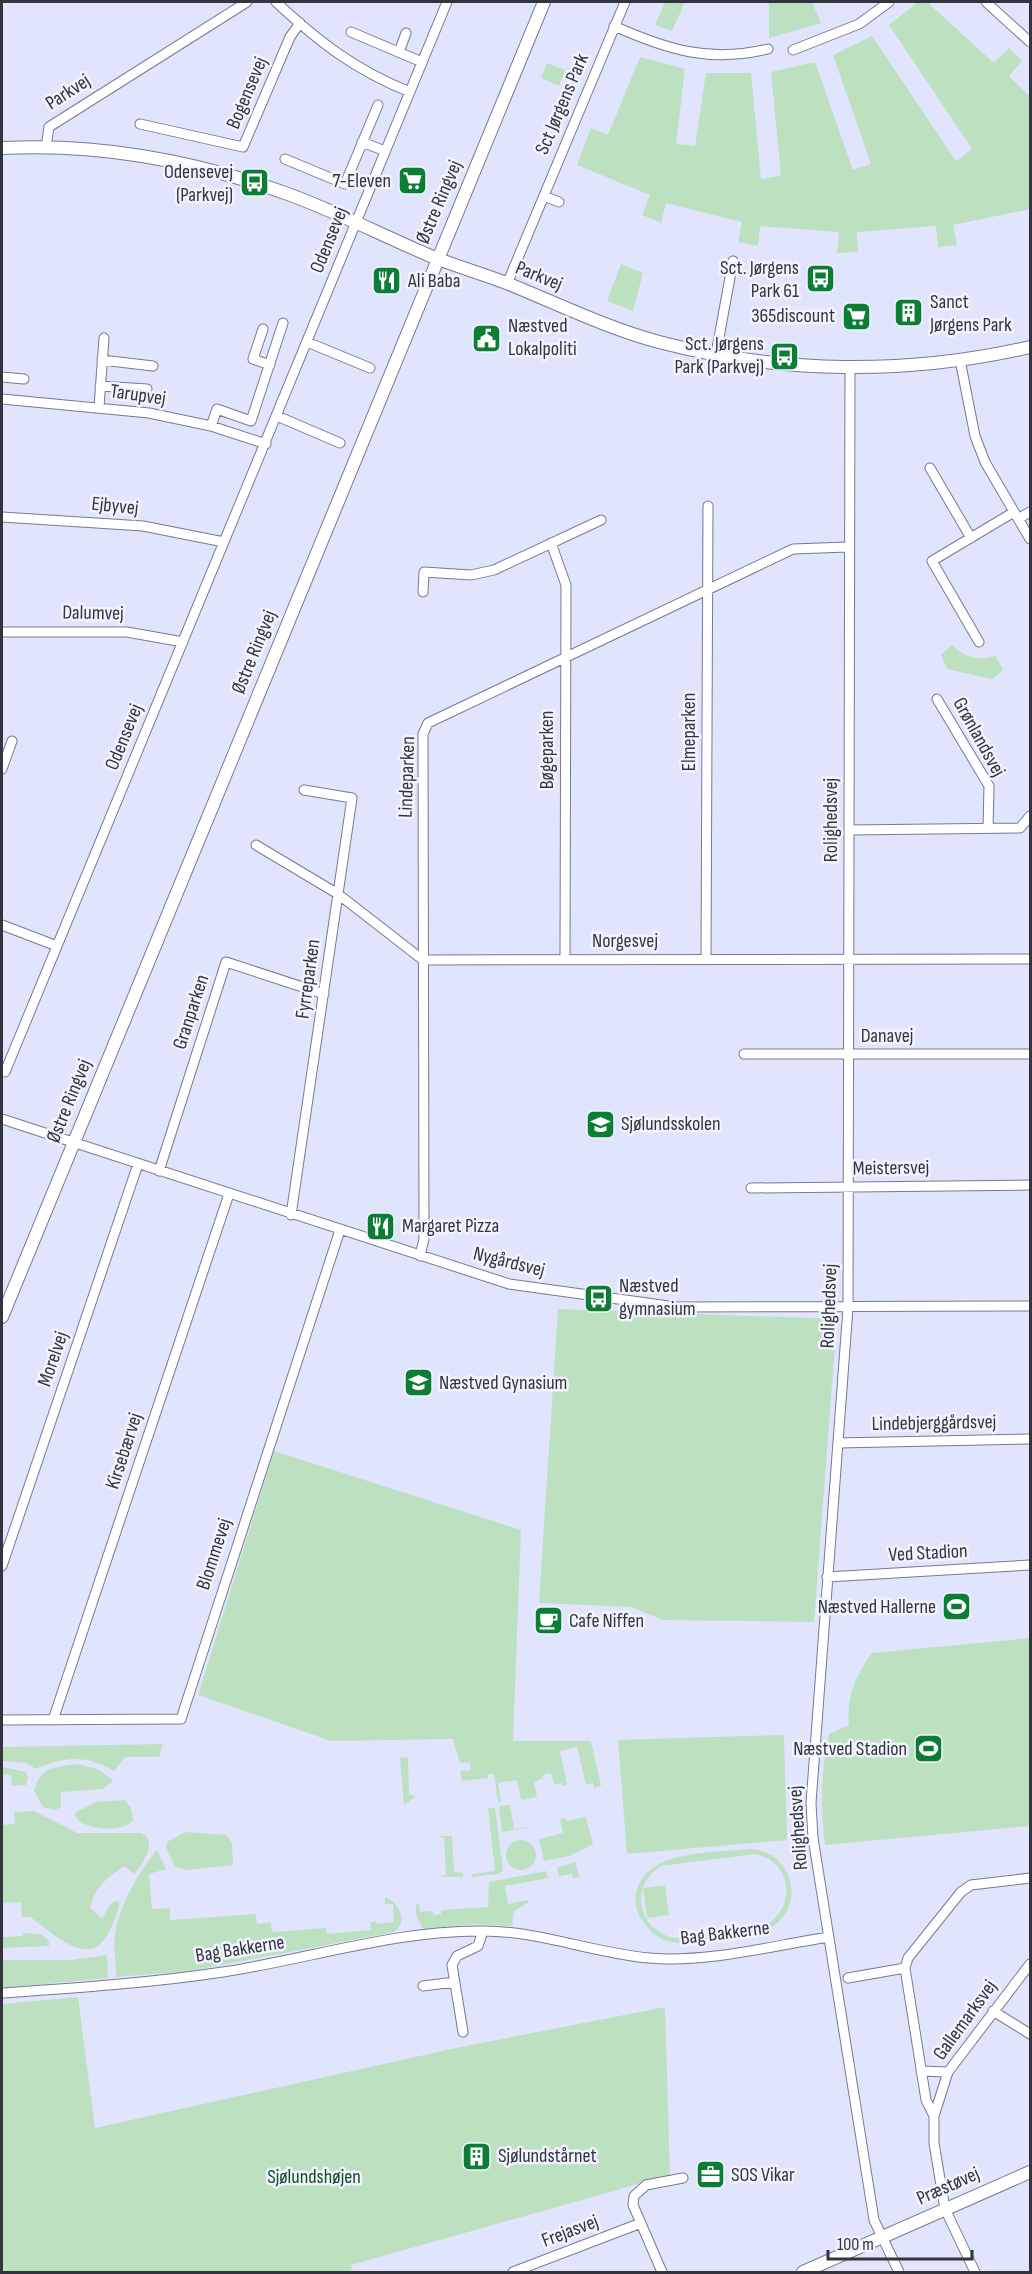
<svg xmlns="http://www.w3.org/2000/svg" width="1032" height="2274" font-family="'Sofia Sans Condensed',sans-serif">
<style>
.green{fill:#bde0c1;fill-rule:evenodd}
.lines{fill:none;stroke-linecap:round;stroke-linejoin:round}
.minor-casing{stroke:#767a90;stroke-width:11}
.tertiary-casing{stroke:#767a90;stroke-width:14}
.minor{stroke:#fff;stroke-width:9}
.tertiary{stroke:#fff;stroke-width:12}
.labels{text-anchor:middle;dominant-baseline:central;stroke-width:5;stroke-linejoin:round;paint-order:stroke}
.street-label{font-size:20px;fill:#33353e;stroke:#f1f3fd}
.poi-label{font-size:20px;fill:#33353e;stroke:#f1f3fd;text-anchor:start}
.park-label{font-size:20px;fill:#0e4e20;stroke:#f1f3fd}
</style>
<rect width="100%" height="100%" fill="#e0e5fd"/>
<path class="green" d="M665,2H685L672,31L655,25Z
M769,2H812L821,23L769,38Z
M918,2H927L994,63L1009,48L1022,61L1009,76L1030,97V209L953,225L957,245L938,247L936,226L857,232L858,252L837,253L839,232L760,226L758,246L738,242L742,222L666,203L661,223L642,215L650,195L577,165L591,128L608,135L640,57L685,69L676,144L695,146L706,73H751L761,179L781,176L771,72L815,62L853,170L871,164L833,55L872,36L956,161L972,149L889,25Z
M547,63L565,70L559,86L541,78Z
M621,264L643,273L633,311L607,301Z
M952,645C967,658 976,661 996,656L1003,670L992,679L947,669L941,655Z
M558,1309L837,1319L814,1622L663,1620L632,1607L539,1603Z
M274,1451L521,1530L513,1741H591L601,1786L594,1788L593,1783L586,1785L577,1747L560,1751L567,1785L563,1786L562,1783L554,1784L551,1773L543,1775V1778L534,1782L537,1797L521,1800L517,1780L498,1783L501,1802L498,1803L494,1774H488V1778L462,1781L460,1771L471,1770L470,1762L460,1763L453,1739L331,1741L198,1695Z
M1030,1638V1826L825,1845C820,1806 821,1772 829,1734L849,1725C846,1697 856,1675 872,1653Z
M784,1735L787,1840L627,1854L618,1740Z
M163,1744L159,1757H125L114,1771C86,1755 66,1756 36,1769L26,1763L2,1761V1747Z
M408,1757L409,1794L416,1796L404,1805L400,1758Z
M77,1764L97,1769L112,1779V1782L103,1789L61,1792V1807L55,1810L43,1807L34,1791C40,1767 54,1767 77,1764Z
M2,1767L26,1772L28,1777L26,1785L12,1786L11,1774L2,1775Z
M125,1800L131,1808L133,1820C124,1833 83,1831 75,1816L76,1812L97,1802Z
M510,1805L514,1829L536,1827L502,1832L499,1806Z
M488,1808H495L503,1870L499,1874L472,1877V1874L495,1871Z
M34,1811L77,1833H141L148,1838C152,1851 142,1863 135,1874L124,1866C107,1878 95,1887 90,1908L102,1918L112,1902L119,1901C120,1911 113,1923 109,1932C89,1973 50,1930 30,1917H22L21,1902L2,1903V1825L15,1824L14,1812Z
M586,1817L593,1844L569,1856L544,1861L539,1839L563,1833L560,1819L565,1818L566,1821Z
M185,1832L227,1835L232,1844L233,1865L188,1870L175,1867L166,1847L167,1842Z
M440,1836H452L454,1872L463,1873V1877H440L446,1874L444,1838Z
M506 1855a15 15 0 1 1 30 0a15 15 0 1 1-30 0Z
M749,1849C788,1849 807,1898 776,1924C764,1934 687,1946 670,1942C658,1939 648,1930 642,1920C636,1911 634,1901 637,1890C649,1849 714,1853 749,1849ZM755,1854C797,1862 796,1917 757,1929L675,1938C638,1931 628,1886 661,1866Z
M157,1850L166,1869L149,1874L152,1909L170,1908V1920L256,1914L257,1924L271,1922L272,1932L326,1928L327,1934L371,1930L370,1922L376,1921V1924L394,1922L393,1904H385V1897C399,1902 409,1921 394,1932L189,1971L116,1977C116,1964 113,1948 115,1934C119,1906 139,1871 157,1850Z
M575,1862L580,1877L573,1878L572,1874L559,1876L557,1868Z
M546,1871L548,1878L505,1886L508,1904L528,1900V1903L514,1911L512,1926L475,1924L423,1929L416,1915V1904H419L420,1912L433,1911V1915L441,1914V1910L488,1907L489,1882Z
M665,1885L669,1915L647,1918L643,1888Z
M23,1933L40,1934L49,1941V1946L2,1948V1937L23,1936Z
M107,1955L108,1978L2,1988V1960H71Z
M78,1997L95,2128L456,2048L665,2007L670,2175L351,2265L353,2272H2V2004Z"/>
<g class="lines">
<defs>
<path id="minor" d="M276,2C319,42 355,70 410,92
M986,2L1030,42
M614,26C668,50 710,63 768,49
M351,32L422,62
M793,50L859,24L889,2
M399,52L406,33
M140,124L243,147L290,37L300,23
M362,142L385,151
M46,147L49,127L247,2
M285,159L345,184L378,105
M544,196L559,202
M507,284L625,2
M263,329L253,359L270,365
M307,342L370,368
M716,354L733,261
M102,360L153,366
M960,360L975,436L985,462L1030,539
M850,368L848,1308L811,1803L813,1838L874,2220L899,2272
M2,377L24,379
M100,386L147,389
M2,399L149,413L211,426L266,444
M99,407L104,338
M277,416L340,443
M211,426L217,409L251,421L283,323
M930,468L971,538
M2,517L143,526L224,542
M1018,519L1030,512
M551,543L566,585L565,959
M423,592L424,572L471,575L494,570L601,520
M2,632H127L183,642
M979,642L932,561L1014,512
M937,699L989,786L988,828
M2,769L12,741
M849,830L1020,828L1030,816
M256,845L338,894L423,960L1030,959
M2,925L57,946
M706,959L708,506
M744,1054H1030
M5,1072L447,2
M2,1119L509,1284L676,1307L1030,1306
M159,1171L226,962L324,994
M751,1188L1030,1185
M291,1215L352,798L304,790
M420,1256L424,1239L423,734L428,723L793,549L848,547
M838,1443L1030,1439
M2,1566L138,1164
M827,1577L1030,1565
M2,1720L181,1719L340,1230
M53,1720L229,1194
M848,1978L905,1968
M423,1986L455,1982
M2,1993C75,1988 150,1983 223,1972C309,1959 396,1930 483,1931C540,1931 593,1953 649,1958C708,1963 770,1946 829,1937
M993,2011L1030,2034
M463,2032L452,1965L457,1956L478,1946L483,1931
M921,2071L948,2072
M934,2116L926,2100L905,1968L908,1958L961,1892L971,1885L1030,1878
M513,2272L641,2223
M662,2272L633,2205L634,2196L646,2185L683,2178
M975,2272L945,2209L934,2143V2116L948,2072L1030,1964"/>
<path id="tertiary" d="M2,148C98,143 195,161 285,193C338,212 387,238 438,259C462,268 486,275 509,284C558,304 607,328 659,342C780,374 909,375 1030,347
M2,1317L544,2
M803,2272L1030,2172"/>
</defs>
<use href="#minor" class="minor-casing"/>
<use href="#tertiary" class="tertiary-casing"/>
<use href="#minor" class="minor"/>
<use href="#tertiary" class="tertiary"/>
</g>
<defs>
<symbol id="supermarket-square" viewBox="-11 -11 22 22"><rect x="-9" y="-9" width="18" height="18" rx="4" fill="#0b7d34" stroke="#f1f3fd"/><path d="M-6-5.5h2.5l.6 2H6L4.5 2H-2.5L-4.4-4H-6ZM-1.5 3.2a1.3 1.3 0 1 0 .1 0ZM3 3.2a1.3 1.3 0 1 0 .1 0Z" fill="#fff"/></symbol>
<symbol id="bus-square" viewBox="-11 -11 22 22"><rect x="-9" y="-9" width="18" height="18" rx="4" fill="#0b7d34" stroke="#f1f3fd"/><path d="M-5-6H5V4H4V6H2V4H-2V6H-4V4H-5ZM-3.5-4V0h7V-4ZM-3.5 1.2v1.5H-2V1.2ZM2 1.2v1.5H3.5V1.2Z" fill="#fff"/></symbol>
<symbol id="restaurant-square" viewBox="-11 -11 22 22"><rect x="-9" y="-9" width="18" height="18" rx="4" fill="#0b7d34" stroke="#f1f3fd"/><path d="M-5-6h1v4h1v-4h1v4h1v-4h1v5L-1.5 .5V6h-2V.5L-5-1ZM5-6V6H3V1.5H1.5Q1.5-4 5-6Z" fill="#fff"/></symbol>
<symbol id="building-square" viewBox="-11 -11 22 22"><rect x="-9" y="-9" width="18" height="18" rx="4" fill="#0b7d34" stroke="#f1f3fd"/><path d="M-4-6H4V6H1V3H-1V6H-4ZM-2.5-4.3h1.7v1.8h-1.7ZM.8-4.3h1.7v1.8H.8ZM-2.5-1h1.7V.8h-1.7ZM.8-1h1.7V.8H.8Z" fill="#fff"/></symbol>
<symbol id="civic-square" viewBox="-11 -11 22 22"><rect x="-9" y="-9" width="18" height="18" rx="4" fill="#0b7d34" stroke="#f1f3fd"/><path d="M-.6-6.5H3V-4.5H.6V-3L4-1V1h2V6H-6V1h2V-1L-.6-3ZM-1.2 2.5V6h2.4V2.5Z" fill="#fff"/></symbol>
<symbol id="school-square" viewBox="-11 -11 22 22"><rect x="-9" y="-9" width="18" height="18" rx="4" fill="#0b7d34" stroke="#f1f3fd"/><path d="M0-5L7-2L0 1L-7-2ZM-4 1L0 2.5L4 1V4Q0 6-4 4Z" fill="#fff"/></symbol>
<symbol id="stadium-square" viewBox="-11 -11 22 22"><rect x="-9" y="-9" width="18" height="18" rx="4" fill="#0b7d34" stroke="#f1f3fd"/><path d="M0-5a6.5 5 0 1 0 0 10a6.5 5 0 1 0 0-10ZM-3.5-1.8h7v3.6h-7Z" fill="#fff"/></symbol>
<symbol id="cafe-square" viewBox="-11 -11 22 22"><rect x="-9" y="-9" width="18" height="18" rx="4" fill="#0b7d34" stroke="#f1f3fd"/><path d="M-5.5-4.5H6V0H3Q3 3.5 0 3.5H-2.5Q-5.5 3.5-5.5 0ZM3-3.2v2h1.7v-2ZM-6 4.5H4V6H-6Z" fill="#fff"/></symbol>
<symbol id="office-square" viewBox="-11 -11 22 22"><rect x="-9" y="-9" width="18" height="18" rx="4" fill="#0b7d34" stroke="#f1f3fd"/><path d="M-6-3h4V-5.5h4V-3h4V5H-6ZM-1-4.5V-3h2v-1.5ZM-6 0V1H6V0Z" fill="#fff"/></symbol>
</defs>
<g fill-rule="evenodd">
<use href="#supermarket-square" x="396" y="164" width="33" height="33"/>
<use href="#bus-square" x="238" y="166" width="33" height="33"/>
<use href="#bus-square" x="804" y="262" width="33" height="33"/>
<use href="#restaurant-square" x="370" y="264" width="33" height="33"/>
<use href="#building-square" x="892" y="296" width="33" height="33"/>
<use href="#supermarket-square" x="840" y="300" width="33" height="33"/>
<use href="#civic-square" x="470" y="322" width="33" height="33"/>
<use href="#bus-square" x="768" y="340" width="33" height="33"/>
<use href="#school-square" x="584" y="1108" width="33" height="33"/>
<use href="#restaurant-square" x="364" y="1210" width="33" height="33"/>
<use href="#bus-square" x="582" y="1282" width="33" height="33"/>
<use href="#school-square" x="402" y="1366" width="33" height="33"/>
<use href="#stadium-square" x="940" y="1590" width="33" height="33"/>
<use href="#cafe-square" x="532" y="1604" width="33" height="33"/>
<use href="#stadium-square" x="912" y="1732" width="33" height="33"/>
<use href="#building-square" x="460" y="2140" width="33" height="33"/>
<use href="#office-square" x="694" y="2158" width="33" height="33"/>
</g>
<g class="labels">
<g class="street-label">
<text transform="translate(68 92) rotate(-33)">Parkvej</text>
<text transform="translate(247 93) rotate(-67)">Bogensevej</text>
<text transform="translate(562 104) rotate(-67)">Sct Jørgens Park</text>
<text transform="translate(439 202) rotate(-67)">Østre Ringvej</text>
<text transform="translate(329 240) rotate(-68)">Odensevej</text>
<text transform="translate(539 276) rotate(22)">Parkvej</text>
<text transform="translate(138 395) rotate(8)">Tarupvej</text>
<text transform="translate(115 506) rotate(6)">Ejbyvej</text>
<text transform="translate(93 613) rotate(1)">Dalumvej</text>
<text transform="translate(254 652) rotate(-68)">Østre Ringvej</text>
<text transform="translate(689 732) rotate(-90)">Elmeparken</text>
<text transform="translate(124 737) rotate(-68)">Odensevej</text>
<text transform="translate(979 737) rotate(61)">Grønlandsvej</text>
<text transform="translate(547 750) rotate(-90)">Bøgeparken</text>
<text transform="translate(407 777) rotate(-88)">Lindeparken</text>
<text transform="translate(831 820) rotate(-90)">Rolighedsvej</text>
<text x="625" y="941">Norgesvej</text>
<text transform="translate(308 979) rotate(-82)">Fyrreparken</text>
<text transform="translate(191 1012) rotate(-72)">Granparken</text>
<text x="887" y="1036">Danavej</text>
<text transform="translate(69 1101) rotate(-68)">Østre Ringvej</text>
<text transform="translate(891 1168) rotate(-1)">Meistersvej</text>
<text transform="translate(509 1262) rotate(14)">Nygårdsvej</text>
<text transform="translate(829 1306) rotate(-88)">Rolighedsvej</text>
<text transform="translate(53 1359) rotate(-71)">Morelvej</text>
<text transform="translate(934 1423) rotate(-1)">Lindebjerggårdsvej</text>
<text transform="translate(124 1451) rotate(-72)">Kirsebærvej</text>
<text transform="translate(928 1553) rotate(-3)">Ved Stadion</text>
<text transform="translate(214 1554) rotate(-72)">Blommevej</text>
<text transform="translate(798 1828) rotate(-94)">Rolighedsvej</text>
<text transform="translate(725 1933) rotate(-7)">Bag Bakkerne</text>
<text transform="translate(240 1949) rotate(-9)">Bag Bakkerne</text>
<text transform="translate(965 2020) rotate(-54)">Gallemarksvej</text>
<text transform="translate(948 2186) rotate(-24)">Præstøvej</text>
<text transform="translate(570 2231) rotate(-21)">Frejasvej</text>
</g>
<g class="poi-label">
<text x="233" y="172" text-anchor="end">Odensevej<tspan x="233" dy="23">(Parkvej)</tspan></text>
<text x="391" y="181" text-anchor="end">7-Eleven</text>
<text x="799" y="268" text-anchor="end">Sct. Jørgens<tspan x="799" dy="23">Park 61</tspan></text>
<text x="408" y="281">Ali Baba</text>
<text x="930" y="302">Sanct<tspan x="930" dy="23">Jørgens Park</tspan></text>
<text x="835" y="316" text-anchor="end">365discount</text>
<text x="508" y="326">Næstved<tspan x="508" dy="23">Lokalpoliti</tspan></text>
<text x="764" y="344" text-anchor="end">Sct. Jørgens<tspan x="764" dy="23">Park (Parkvej)</tspan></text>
<text x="621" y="1124">Sjølundsskolen</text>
<text x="402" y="1226">Margaret Pizza</text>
<text x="619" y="1286">Næstved<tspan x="619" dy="23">gymnasium</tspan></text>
<text x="439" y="1383">Næstved Gynasium</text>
<text x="936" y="1607" text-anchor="end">Næstved Hallerne</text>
<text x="569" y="1621">Cafe Niffen</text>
<text x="907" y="1749" text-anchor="end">Næstved Stadion</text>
<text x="498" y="2156">Sjølundstårnet</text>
<text x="731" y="2175">SOS Vikar</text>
</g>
<g class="park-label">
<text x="314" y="2177">Sjølundshøjen</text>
</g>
</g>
<rect width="1032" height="2274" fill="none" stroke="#33353e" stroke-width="6"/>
<path d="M828 2250v9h144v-9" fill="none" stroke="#33353e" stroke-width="3"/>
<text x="837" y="2250" font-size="18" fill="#33353e" stroke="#f1f3fd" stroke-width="4.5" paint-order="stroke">100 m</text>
</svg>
